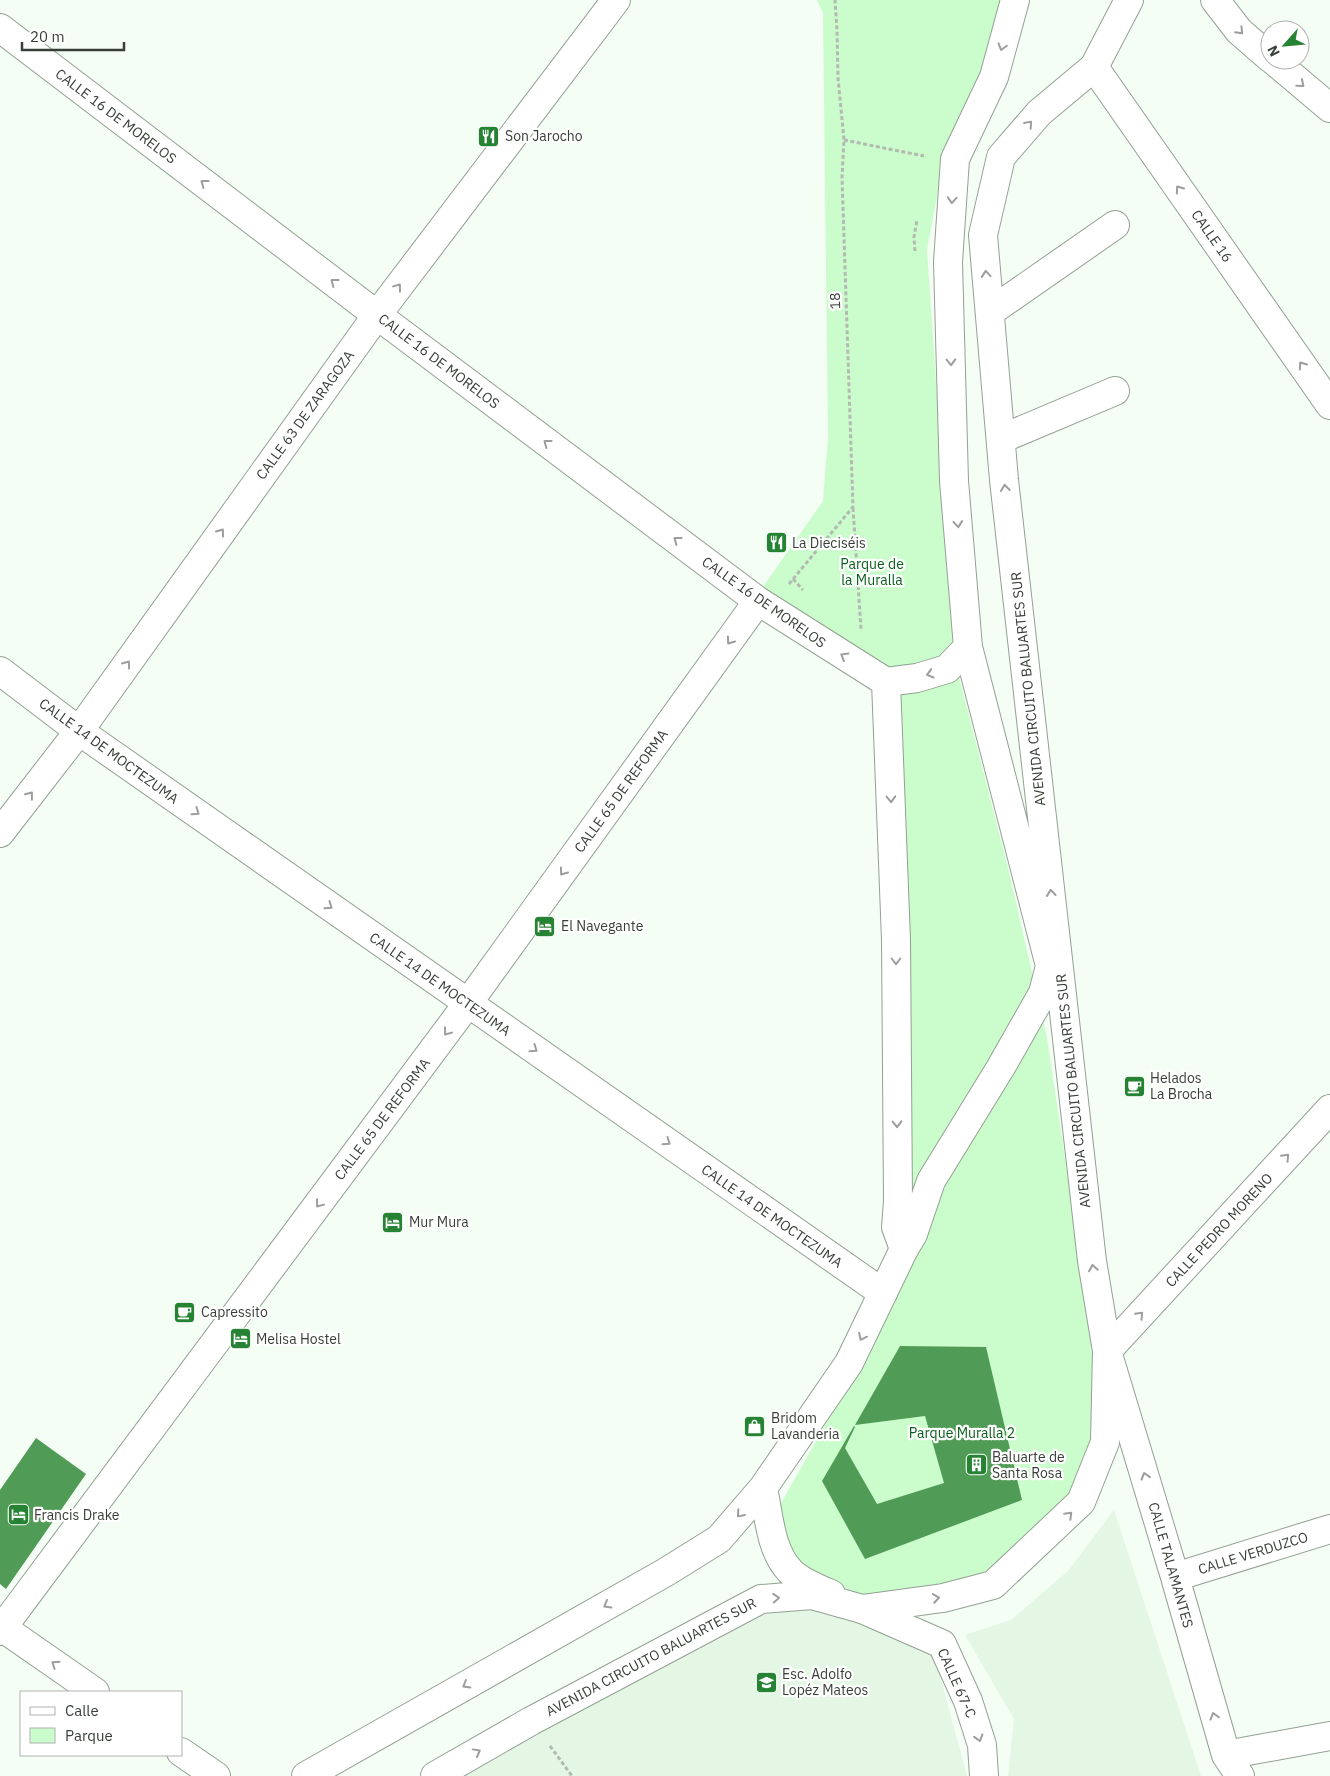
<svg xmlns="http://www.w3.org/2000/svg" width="1330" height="1776" font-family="'IBM Plex Sans',sans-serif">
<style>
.built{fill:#e4f7e4}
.green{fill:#cbfccc}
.building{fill:#509c56}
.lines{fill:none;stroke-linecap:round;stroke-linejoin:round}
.minor-casing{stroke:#93a093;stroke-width:30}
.major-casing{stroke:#93a093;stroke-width:30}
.path{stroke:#b2bab2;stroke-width:3;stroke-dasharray:4 2.5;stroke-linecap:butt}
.minor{stroke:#fff;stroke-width:28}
.major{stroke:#fff;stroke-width:28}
.oneway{stroke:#9c9e9c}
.labels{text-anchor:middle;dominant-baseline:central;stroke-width:4.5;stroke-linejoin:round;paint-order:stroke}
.street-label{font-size:14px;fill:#383e38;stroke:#fff}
.poi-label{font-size:14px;fill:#383e38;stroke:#fff;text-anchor:start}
.park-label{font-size:14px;fill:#085e1a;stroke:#fff}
</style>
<rect width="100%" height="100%" fill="#f4fef4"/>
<path class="built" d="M1114,1510L1201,1776H1008L1014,1719L965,1635L1011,1620L1068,1571Z
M738,1599L809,1604L932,1646L967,1776H433Z"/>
<path class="green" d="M817,0H1006L995,43L944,159L927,250L943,483L959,627L952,654L921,666L874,669L758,594L823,501L828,437L823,13Z
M958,673L1008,868L1047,1038L1078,1244L1094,1368L1097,1420L1089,1447L1073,1494L993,1585L862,1609L768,1556L774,1516L890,1309L936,1211L928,1196L911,1188L886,682Z"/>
<path class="building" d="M900,1346L986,1347L1022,1500L865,1559L822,1481L854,1426L855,1427L845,1448L877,1504L944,1483L925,1416L855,1425Z
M36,1438L86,1474L6,1589L0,1584V1490Z"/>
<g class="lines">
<defs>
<path id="minor" d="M1215,0L1239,31L1270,58
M0,28L377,315L758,601L886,682
M1273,60L1330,108
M1094,67L1330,405
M990,312L1115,225
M1001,439L1115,391
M0,671L79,731L883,1293
M0,833L79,731L377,315L616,0
M904,1249L896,1227L898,1201L896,940L886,682L917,678L947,669L968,647
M1175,1577L1330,1529
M862,1609L942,1644L968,1701L982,1745L984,1776
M0,1626L95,1692
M0,1631L468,1003L758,601
M181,1752L216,1776
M1226,1755L1330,1736
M1240,1776L1226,1755L1175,1577L1107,1351L1330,1109"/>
<path id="major" d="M763,1488C769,1515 770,1550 790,1571C799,1581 819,1589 831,1594
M306,1776L666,1572L719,1539L763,1488L849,1363L904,1249L913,1234L931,1181L1001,1067L1043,993L1050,966L968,647L954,481L948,262L955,159L994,77L1015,0
M435,1776L531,1721L761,1599L812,1595L862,1609L943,1598L993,1585L1081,1502L1105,1442L1107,1351L1092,1261L1004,480L983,235L1001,157L1039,113L1094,67L1129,0"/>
</defs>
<use href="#minor" class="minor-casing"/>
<use href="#major" class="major-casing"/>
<path class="path" d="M844,140L924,156
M915,251L914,237L917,220
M853,508L861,629
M793,579L853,507L842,177L844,140L838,78L837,30L835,0
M789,584L793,579L803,590
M550,1746L572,1776"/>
<use href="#minor" class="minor"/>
<use href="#major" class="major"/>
</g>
<defs><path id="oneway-chevron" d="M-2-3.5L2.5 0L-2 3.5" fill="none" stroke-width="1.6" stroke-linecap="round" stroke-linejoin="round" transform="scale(1.25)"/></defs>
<g class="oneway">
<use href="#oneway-chevron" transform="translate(1240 31) rotate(46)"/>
<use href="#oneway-chevron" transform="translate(1002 47) rotate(106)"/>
<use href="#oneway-chevron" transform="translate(1301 84) rotate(40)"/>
<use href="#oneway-chevron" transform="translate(1029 124) rotate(-49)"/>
<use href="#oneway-chevron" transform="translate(204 183) rotate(-143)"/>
<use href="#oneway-chevron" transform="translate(1179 189) rotate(-125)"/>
<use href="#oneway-chevron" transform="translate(952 200) rotate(94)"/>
<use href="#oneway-chevron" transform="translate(986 274) rotate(-95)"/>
<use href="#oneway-chevron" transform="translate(334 282) rotate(-143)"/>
<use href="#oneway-chevron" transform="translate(398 287) rotate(-53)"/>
<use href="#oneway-chevron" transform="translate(951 362) rotate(88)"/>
<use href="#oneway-chevron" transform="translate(1302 365) rotate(-125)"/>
<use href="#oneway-chevron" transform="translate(547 443) rotate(-143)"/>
<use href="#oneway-chevron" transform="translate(1005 488) rotate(-96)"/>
<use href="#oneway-chevron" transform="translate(958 524) rotate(85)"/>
<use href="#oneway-chevron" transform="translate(221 532) rotate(-54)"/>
<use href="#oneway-chevron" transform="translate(677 540) rotate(-143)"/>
<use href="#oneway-chevron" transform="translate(730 641) rotate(126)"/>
<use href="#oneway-chevron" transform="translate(844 656) rotate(-149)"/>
<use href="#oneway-chevron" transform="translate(127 664) rotate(-54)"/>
<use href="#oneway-chevron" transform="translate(930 674) rotate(164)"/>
<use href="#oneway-chevron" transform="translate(30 795) rotate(-52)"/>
<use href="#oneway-chevron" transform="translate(891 799) rotate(88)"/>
<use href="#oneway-chevron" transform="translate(196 812) rotate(35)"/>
<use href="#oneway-chevron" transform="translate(563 872) rotate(126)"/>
<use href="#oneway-chevron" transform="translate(1051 893) rotate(-96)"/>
<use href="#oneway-chevron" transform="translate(329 906) rotate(35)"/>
<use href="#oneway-chevron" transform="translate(896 961) rotate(90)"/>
<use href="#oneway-chevron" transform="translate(447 1032) rotate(127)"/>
<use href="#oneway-chevron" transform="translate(534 1049) rotate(35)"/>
<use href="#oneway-chevron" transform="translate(897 1124) rotate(89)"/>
<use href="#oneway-chevron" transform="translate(667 1142) rotate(35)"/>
<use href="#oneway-chevron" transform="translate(1286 1157) rotate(-47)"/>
<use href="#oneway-chevron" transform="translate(319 1204) rotate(127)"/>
<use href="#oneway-chevron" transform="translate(1093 1268) rotate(-99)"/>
<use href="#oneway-chevron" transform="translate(1140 1315) rotate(-47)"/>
<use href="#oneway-chevron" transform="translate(862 1337) rotate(116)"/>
<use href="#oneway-chevron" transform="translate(1145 1476) rotate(-107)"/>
<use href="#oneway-chevron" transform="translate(740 1514) rotate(131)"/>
<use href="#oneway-chevron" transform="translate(1069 1515) rotate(-45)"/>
<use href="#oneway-chevron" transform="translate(776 1598) rotate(-4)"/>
<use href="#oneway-chevron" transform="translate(936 1598) rotate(-9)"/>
<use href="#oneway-chevron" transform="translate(607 1605) rotate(150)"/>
<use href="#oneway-chevron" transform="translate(55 1664) rotate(-145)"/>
<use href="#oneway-chevron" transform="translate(466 1685) rotate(150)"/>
<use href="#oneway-chevron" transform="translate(1214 1716) rotate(-106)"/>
<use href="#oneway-chevron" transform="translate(979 1738) rotate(73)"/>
<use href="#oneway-chevron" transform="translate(477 1752) rotate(-29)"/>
</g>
<defs>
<symbol id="restaurant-square" viewBox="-11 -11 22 22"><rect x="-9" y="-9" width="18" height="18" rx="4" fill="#278334" stroke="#fff"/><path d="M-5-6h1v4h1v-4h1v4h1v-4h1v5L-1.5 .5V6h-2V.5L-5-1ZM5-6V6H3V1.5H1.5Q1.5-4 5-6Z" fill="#fff"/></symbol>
<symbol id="hotel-square" viewBox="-11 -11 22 22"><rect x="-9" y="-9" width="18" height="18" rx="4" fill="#278334" stroke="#fff"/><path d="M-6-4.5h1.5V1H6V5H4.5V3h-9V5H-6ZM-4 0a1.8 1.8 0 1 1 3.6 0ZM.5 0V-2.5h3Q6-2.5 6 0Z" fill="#fff"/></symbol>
<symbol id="cafe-square" viewBox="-11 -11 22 22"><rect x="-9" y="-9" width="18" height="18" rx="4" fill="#278334" stroke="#fff"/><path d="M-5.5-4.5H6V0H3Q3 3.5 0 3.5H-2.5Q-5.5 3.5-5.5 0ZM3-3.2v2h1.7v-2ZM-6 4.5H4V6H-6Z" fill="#fff"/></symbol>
<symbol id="shop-square" viewBox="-11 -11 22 22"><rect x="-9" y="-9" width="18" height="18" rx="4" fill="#278334" stroke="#fff"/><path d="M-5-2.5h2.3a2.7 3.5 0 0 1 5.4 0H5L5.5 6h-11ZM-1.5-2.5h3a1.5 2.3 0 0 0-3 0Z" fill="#fff"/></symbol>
<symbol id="building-square" viewBox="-11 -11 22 22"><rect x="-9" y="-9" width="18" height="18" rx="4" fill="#278334" stroke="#fff"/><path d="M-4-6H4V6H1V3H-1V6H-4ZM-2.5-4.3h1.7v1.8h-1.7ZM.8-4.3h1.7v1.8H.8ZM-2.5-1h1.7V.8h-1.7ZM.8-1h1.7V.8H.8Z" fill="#fff"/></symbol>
<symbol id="school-square" viewBox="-11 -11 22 22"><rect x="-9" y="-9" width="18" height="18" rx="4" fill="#278334" stroke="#fff"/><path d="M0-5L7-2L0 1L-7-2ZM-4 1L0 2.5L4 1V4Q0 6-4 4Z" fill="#fff"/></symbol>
</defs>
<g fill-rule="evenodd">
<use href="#restaurant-square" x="476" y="124" width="25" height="25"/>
<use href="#restaurant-square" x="764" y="530" width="25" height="25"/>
<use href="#hotel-square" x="532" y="914" width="25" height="25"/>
<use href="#cafe-square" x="1122" y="1074" width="25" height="25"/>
<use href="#hotel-square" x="380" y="1210" width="25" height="25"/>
<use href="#cafe-square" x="172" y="1300" width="25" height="25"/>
<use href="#hotel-square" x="228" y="1326" width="25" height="25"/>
<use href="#shop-square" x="742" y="1414" width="25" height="25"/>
<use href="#building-square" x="964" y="1452" width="25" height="25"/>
<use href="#hotel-square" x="6" y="1502" width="25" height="25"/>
<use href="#school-square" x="754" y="1670" width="25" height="25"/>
</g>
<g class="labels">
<g class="street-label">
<text transform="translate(116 116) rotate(37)">CALLE 16 DE MORELOS</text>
<text transform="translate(1212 236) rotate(55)">CALLE 16</text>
<text transform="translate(835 301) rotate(-92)">18</text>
<text transform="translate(439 361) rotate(37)">CALLE 16 DE MORELOS</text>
<text transform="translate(305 415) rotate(-54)">CALLE 63 DE ZARAGOZA</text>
<text transform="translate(764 602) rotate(35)">CALLE 16 DE MORELOS</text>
<text transform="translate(1028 689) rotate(-96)">AVENIDA CIRCUITO BALUARTES SUR</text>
<text transform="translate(109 751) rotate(36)">CALLE 14 DE MOCTEZUMA</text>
<text transform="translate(621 791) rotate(-54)">CALLE 65 DE REFORMA</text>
<text transform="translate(440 984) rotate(35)">CALLE 14 DE MOCTEZUMA</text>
<text transform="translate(1073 1091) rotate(-96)">AVENIDA CIRCUITO BALUARTES SUR</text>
<text transform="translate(382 1119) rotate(-53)">CALLE 65 DE REFORMA</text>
<text transform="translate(772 1216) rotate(35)">CALLE 14 DE MOCTEZUMA</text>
<text transform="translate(1219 1230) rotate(-47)">CALLE PEDRO MORENO</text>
<text transform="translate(1253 1553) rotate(-17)">CALLE VERDUZCO</text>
<text transform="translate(1171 1565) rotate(74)">CALLE TALAMANTES</text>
<text transform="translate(651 1657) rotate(-28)">AVENIDA CIRCUITO BALUARTES SUR</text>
<text transform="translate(957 1683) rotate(66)">CALLE 67-C</text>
</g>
<g class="poi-label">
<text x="505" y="136">Son Jarocho</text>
<text x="792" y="543">La Dieciséis</text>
<text x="561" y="926">El Navegante</text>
<text x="1150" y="1078">Helados<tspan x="1150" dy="16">La Brocha</tspan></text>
<text x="409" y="1222">Mur Mura</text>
<text x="201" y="1312">Capressito</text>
<text x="256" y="1339">Melisa Hostel</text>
<text x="771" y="1418">Bridom<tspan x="771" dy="16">Lavanderia</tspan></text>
<text x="992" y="1457">Baluarte de<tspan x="992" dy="16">Santa Rosa</tspan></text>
<text x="34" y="1515">Francis Drake</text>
<text x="782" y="1674">Esc. Adolfo<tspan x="782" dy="16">Lopéz Mateos</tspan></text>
</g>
<g class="park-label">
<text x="872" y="564">Parque de<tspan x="872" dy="16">la Muralla</tspan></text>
<text x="962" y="1433">Parque Muralla 2</text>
</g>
</g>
<rect x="20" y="1691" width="162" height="65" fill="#ffffff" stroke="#afb2af"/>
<rect x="30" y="1707" width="25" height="8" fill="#ffffff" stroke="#afb2af"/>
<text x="65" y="1716" font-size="15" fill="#383e38">Calle</text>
<rect x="30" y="1728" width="25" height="15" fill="#cbfccc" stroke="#afb2af"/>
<text x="65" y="1741" font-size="15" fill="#383e38">Parque</text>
<g transform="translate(1285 45) rotate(243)"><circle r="24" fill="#ffffff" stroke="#afb2af"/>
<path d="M0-4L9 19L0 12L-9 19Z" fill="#278334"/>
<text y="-8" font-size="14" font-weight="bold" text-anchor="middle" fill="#383e38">N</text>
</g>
<path d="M22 42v8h102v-8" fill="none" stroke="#383e38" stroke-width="2.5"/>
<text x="30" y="42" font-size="15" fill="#383e38" stroke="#ffffff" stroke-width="4" paint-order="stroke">20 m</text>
</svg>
